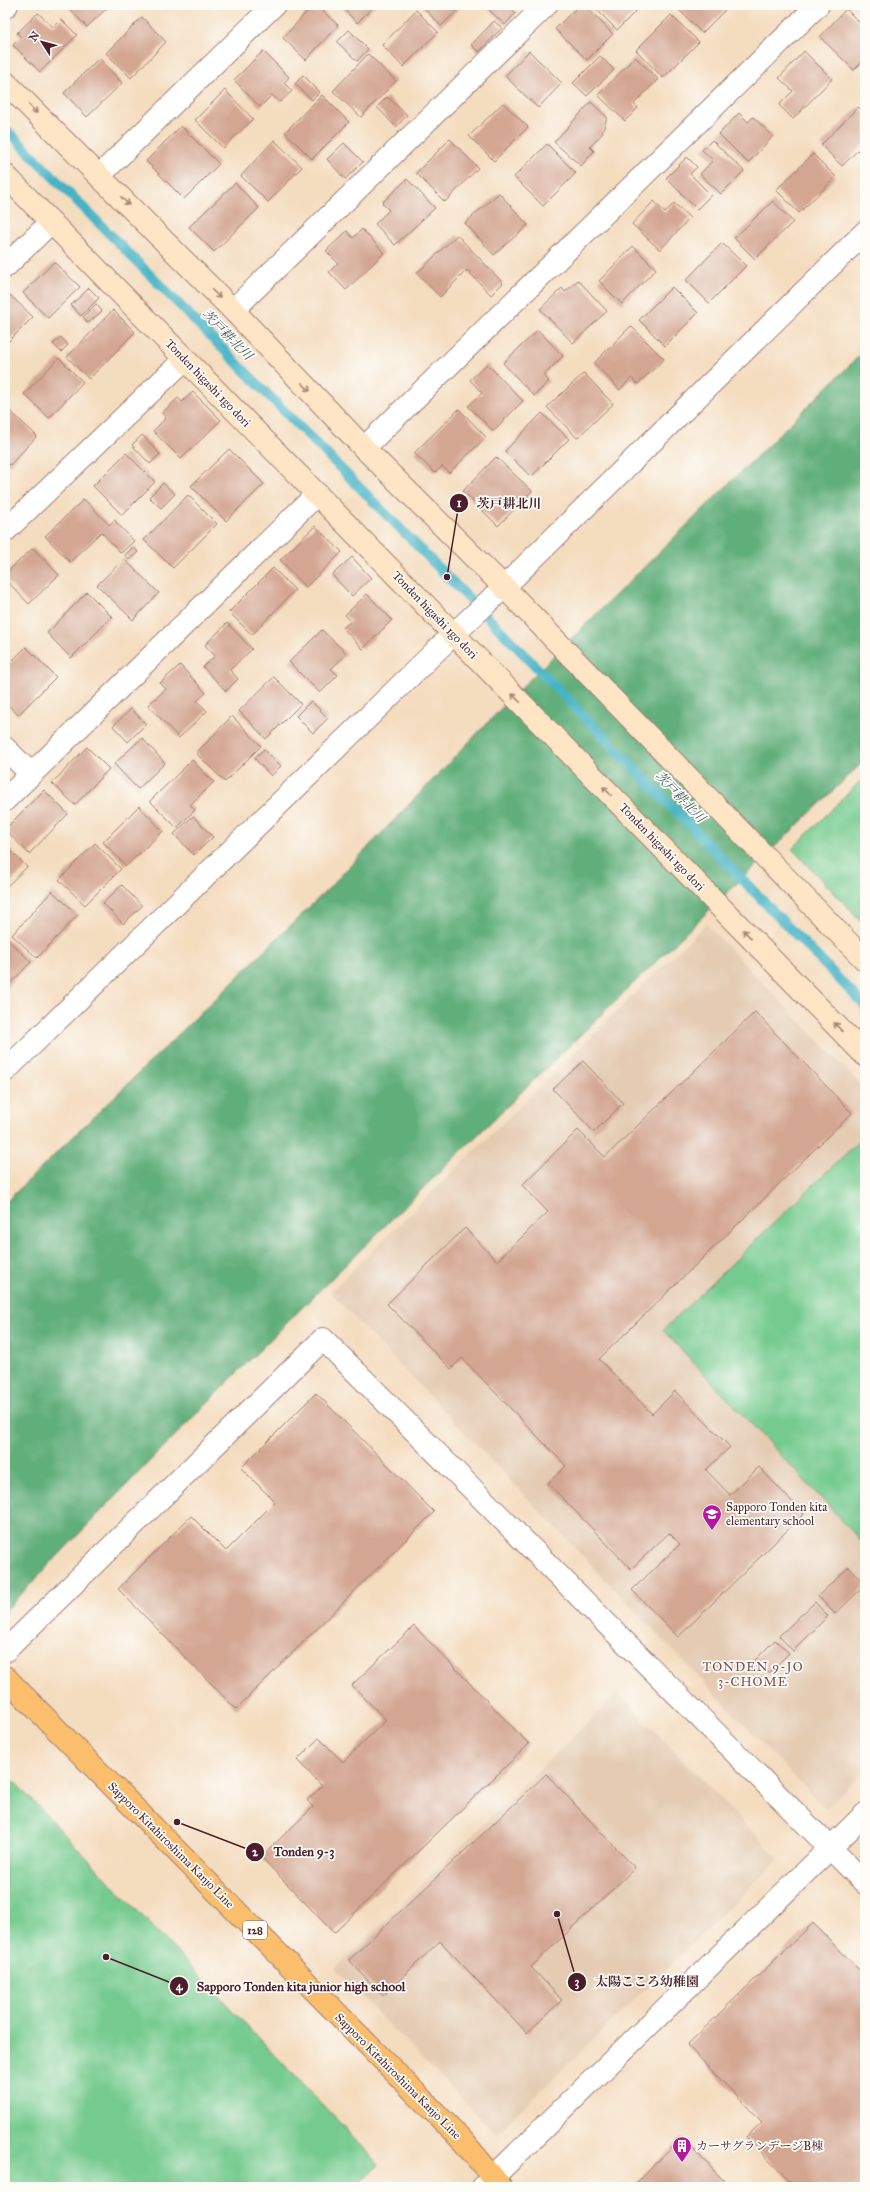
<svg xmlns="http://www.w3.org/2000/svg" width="870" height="2192" font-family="'IM FELL Great Primer','Noto Serif JP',serif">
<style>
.built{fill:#e4cbb2}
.green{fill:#75ca8f;stroke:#60745d}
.forest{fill:#60ae7a;stroke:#556652}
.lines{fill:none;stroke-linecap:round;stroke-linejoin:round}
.stream{stroke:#47b3c5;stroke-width:10}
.building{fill:#d3a692}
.street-casing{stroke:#9f7e75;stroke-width:24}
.secondary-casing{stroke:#9f7e75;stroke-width:24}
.primary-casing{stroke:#9f7e75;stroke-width:24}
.street{stroke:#fff;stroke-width:22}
.secondary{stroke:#fde5c5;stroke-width:22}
.primary{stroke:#fabe6d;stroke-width:22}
.oneway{stroke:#a48278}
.labels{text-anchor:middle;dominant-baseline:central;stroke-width:3.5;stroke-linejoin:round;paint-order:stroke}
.shield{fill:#fdfcf7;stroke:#806168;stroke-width:1}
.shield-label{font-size:11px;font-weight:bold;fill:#4a1f2b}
.street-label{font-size:12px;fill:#4a1f2b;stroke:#fdfcf7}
.poi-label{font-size:12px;fill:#4a1f2b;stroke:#fdfcf7;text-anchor:start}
.water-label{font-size:13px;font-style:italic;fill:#495a69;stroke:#fdfcf7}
.neighbourhood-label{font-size:13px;letter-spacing:1px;fill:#7a4e4f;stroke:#fdfcf7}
.leader{fill:none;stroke:#4a1f2b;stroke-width:1.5}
.callout-dot{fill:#4a1f2b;stroke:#fdfcf7;stroke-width:1.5}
.mark-label{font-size:12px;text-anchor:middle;font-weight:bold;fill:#fff}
.callout-label{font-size:13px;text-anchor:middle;font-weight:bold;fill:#4a1f2b;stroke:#fdfcf7;stroke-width:3.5;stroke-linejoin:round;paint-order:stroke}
</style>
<rect width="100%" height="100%" fill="#fdfcf7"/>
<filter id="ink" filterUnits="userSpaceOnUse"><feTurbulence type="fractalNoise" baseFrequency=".025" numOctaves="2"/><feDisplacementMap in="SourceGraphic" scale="8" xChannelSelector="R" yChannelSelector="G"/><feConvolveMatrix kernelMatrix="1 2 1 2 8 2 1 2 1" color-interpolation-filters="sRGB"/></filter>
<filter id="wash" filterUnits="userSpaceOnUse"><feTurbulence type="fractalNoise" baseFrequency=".012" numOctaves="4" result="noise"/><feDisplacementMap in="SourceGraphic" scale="16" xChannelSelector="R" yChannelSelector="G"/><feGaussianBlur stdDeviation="0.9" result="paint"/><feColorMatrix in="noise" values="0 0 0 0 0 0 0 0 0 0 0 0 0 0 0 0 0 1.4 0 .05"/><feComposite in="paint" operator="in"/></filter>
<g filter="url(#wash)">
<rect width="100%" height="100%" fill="#f4dcbf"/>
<path class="built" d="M706,924L865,1089V1770L825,1809L330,1292Z
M618,1693L779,1859L496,2134L335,1969Z"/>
<path class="green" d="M865,776V925L792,849Z
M865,1135V1545L663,1330Z
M5,1772L379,2164L355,2187H5Z"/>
<path class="forest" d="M865,350V760C575,1040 283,1319 5,1611V1203L327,890L516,693Z"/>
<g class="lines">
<path class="stream" d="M5,128L512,642L865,1006"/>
</g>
<g id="blocks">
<path class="building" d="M66,5H110L87,27Z
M313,5H316L338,25L306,60L283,38Z
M340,5H375L357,23Z
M421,5H463L441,26Z
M484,5H507L516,13L505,25Z
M579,5H584L613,34L587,60L555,29Z
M592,5H642L617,30Z
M684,5H730L702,33L679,10Z
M846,9L865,28V59L854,70L820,37Z
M416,10L438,32L403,67L382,45Z
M38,13L53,27L61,19L77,35L40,72L13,45L21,37L17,33Z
M671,15L699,42L663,78L636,50Z
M142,17L166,42L131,78L106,53Z
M494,21L502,28L479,52L471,45Z
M349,30L368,49L357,61L337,42Z
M263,51L289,77L284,83L292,91L280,102L272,95L260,107L234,80Z
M529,51L562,83L538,108L505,76Z
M804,51L832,79L793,119L779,105L793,91L779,78Z
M368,54L396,81L361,117L333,91Z
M600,56L614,70L587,96L573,83Z
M635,57L658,79L634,104L638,108L625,121L598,95Z
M99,58L122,83L87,117L64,93Z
M303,75L320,92L312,100L295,84Z
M225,90L253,119L223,148L195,120Z
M322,95L349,122L312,159L285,132Z
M387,97L407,115L396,127L377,107Z
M591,102L607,117L602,134L590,147L594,151L581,166L554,142Z
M503,103L528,127L494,161L469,136Z
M858,107L865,114V143L842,166L821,145Z
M739,113L748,122L753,117L773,136L748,163L719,134Z
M181,126L219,164L184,199L146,161Z
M450,139L478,168L445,202L416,173Z
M274,140L302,167L268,202L241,176Z
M712,140L744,171L721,194L700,174L713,160L702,150Z
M344,143L363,162L345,179L327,159Z
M547,144L576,173L543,206L514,177Z
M813,154L836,177L799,213L776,190Z
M687,157L697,167L690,174L711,195L697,209L666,178Z
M407,179L435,208L395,245L375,224L389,210L382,203Z
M235,183L259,208L214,252L189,227Z
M499,193L528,225L494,255L465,223Z
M654,201L665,213L674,203L690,218L660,250L632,224Z
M773,201L793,222L755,259L734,238Z
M362,229L384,253L346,290L329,272L338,263L326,251L347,231L353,238Z
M457,235L503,283L491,295L467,270L440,297L417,273Z
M722,243L746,266L709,303L686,280Z
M633,246L656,269L622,304L599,281Z
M54,262L80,287L48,318L23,293Z
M578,280L607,311L573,343L540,309L562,288L565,292Z
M672,287L698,313L665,346L639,320Z
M89,288L99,298L81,316L71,305Z
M10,295L33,317L5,345V300Z
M96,304L102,311L88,323L83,317Z
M113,310L135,332L89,379L67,357Z
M631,326L664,359L638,384L631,378L620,390L594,363Z
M538,330L563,356L544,375L549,381L534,396L503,363Z
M61,337L68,345L61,352L53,344Z
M59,358L83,382L49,418L24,394Z
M487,364L523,401L493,431L468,406L482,393L470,380Z
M584,373L613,404L577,438L547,407Z
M193,392L221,420L181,459L153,431L166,418L162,413L178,398L182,402Z
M8,409L37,436L10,465L7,463L5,465V412Z
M459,409L486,437L449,473L442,466L435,473L414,453Z
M542,413L569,439L531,477L505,451Z
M142,435L160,454L150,464L132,445Z
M229,449L264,484L226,521L191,486Z
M126,453L155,482L122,515L93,486Z
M496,457L532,491L498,526L463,491Z
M163,483L175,494L161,508L149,497Z
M188,495L217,524L173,568L144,540Z
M84,499L109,525L114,520L134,541L121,553L101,532L70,562L45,536Z
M315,526L342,552L306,587L280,560Z
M133,547L138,552L129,560L125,555Z
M33,548L59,575L29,604L5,579V574Z
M352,557L371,578L352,596L332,575Z
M124,559L159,593L133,620L97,585Z
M273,568L295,590L252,635L229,612Z
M87,592L112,617L71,658L47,633Z
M367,594L392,620L363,649L343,628L351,621L345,615Z
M227,623L252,649L230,670L238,679L226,691L203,667L215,656L205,645Z
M322,630L347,654L331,669L338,675L320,693L289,662Z
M26,647L56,677L18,715L5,702V668Z
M180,665L206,693L197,701L207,711L179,738L148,705L166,689L160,683Z
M274,677L301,704L266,739L239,711Z
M311,701L328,718L313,733L296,716Z
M131,709L146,724L128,742L113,726Z
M232,716L261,746L225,782L196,753Z
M142,738L165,763L138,789L114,764Z
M87,747L109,769L75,805L52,783Z
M264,749L281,766L271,776L254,758Z
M192,760L214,782L190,805L195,810L177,828L150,801Z
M44,790L68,814L29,854L5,829Z
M139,806L163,831L126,866L103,842Z
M193,816L213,837L194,855L174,834Z
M95,843L121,869L85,905L59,880Z
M5,845L27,867L5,888Z
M122,885L142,906L123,924L103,903Z
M52,891L78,915L37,958L12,935Z
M5,937L31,962L5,989Z
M755,1012L852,1113L599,1359L652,1414L675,1391L730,1447L706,1470L730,1495L759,1467L804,1514L678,1637L632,1590L680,1544L669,1533L631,1569L548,1483L566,1466L462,1358L451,1369L387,1304L465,1228L497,1261L548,1212L522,1185L578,1130L605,1157Z
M583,1061L623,1103L594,1132L553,1089Z
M316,1393L434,1512L236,1709L118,1589L191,1516L226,1551L275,1502L241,1468Z
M849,1567L865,1585L835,1614L818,1596Z
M815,1602L828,1616L793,1651L779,1636Z
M414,1626L529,1744L334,1933L261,1857L313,1807L307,1800L322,1786L297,1760L319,1738L343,1762L386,1720L352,1685Z
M775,1640L789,1653L769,1673L755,1660Z
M546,1774L635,1868L531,1967L562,2000L527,2033L440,1941L383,1996L349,1960Z
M813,1923L865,1976V2187H795L746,2137L762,2122L687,2045Z
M682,2138L730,2187H632Z"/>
</g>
</g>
<g filter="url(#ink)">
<use href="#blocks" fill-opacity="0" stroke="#9f7e75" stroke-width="1"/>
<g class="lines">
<defs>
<path id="street" d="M5,7L7,5
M100,175L274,5
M5,267L51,222
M233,310L546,5
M364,448L818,5
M5,531L185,359
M5,748L31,774
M5,800L317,494
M5,1071L442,645L504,587L865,232
M5,1651L323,1339L865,1883
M483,2187L865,1814"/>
<path id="secondary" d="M5,82L233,310L364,448L504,587L865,960
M5,175L865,1055"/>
<path id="primary" d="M5,1677L462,2140L501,2187"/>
</defs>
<use href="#street" class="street-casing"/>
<use href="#secondary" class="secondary-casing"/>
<use href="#primary" class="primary-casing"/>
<use href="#street" class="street"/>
<use href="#secondary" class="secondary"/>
<use href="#primary" class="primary"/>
</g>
<defs><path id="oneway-shaft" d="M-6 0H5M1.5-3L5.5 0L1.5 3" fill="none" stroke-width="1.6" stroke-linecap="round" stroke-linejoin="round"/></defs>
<g class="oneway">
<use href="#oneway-shaft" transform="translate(33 109) rotate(45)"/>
<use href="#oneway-shaft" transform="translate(125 201) rotate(45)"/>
<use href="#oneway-shaft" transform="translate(216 294) rotate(45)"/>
<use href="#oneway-shaft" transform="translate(306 387) rotate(46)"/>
<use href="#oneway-shaft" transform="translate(516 698) rotate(-134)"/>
<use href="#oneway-shaft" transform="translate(607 791) rotate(-134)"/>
<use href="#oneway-shaft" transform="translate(747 934) rotate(-134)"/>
<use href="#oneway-shaft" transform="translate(838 1027) rotate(-134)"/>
</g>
</g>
<defs>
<symbol id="school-pin" viewBox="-11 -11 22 30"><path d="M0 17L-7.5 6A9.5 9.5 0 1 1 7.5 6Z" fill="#b5179e" stroke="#fdfcf7"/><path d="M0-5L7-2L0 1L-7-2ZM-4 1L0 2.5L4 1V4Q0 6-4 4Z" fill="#fff"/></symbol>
<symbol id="building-pin" viewBox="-11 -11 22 30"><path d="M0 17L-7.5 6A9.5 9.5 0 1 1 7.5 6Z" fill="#b5179e" stroke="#fdfcf7"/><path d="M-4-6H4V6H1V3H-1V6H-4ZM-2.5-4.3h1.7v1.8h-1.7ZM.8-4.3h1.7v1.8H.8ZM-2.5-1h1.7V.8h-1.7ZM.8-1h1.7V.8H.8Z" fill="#fff"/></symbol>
</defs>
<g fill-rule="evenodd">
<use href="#school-pin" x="701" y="1503" width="22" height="30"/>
<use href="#building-pin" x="671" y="2135" width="22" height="30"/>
</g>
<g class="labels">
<rect class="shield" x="243" y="1921" width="24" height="18" rx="3"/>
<g class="shield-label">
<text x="255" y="1930">128</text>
</g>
<g class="street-label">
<text transform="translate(208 383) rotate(46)">Tonden higashi 1go dori</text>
<text transform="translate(435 615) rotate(46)">Tonden higashi 1go dori</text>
<text transform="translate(662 847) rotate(46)">Tonden higashi 1go dori</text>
<text transform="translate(171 1845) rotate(45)">Sapporo Kitahiroshima Kanjo Line</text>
<text transform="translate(398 2076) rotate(45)">Sapporo Kitahiroshima Kanjo Line</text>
</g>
<g class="poi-label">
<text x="726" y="1507">Sapporo Tonden kita<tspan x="726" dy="14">elementary school</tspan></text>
<text x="696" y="2146">カーサグランデージB棟</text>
</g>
<g class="water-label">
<text transform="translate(227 335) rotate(45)">茨戸耕北川</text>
<text transform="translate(680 797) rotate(46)">茨戸耕北川</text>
</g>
<g class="neighbourhood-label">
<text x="753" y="1667">TONDEN 9-JO<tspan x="753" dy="15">3-CHOME</tspan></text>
</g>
</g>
<path class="leader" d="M447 577L459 503M177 1822L255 1852M557 1914L577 1982M106 1957L179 1986"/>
<g class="callout-dot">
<circle cx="447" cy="577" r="4"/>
<circle cx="177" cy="1822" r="4"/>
<circle cx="557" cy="1914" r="4"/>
<circle cx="106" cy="1957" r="4"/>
<circle cx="459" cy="503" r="10"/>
<circle cx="255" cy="1852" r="10"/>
<circle cx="577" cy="1982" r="10"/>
<circle cx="179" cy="1986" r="10"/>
</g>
<g class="mark-label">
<text x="459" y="507">1</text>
<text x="255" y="1856">2</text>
<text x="577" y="1986">3</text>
<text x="179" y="1990">4</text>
</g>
<g class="callout-label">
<text x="509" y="508">茨戸耕北川</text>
<text x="304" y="1856">Tonden 9-3</text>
<text x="647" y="1986">太陽こころ幼稚園</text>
<text x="301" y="1991">Sapporo Tonden kita junior high school</text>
</g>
<rect width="870" height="2192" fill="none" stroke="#fdfcf7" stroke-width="20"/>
<g transform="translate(42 42) rotate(306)" stroke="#fdfcf7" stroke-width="3" paint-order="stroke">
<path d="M0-3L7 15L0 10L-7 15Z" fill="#4a1f2b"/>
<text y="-6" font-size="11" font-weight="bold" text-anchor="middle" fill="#4a1f2b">N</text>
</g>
</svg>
